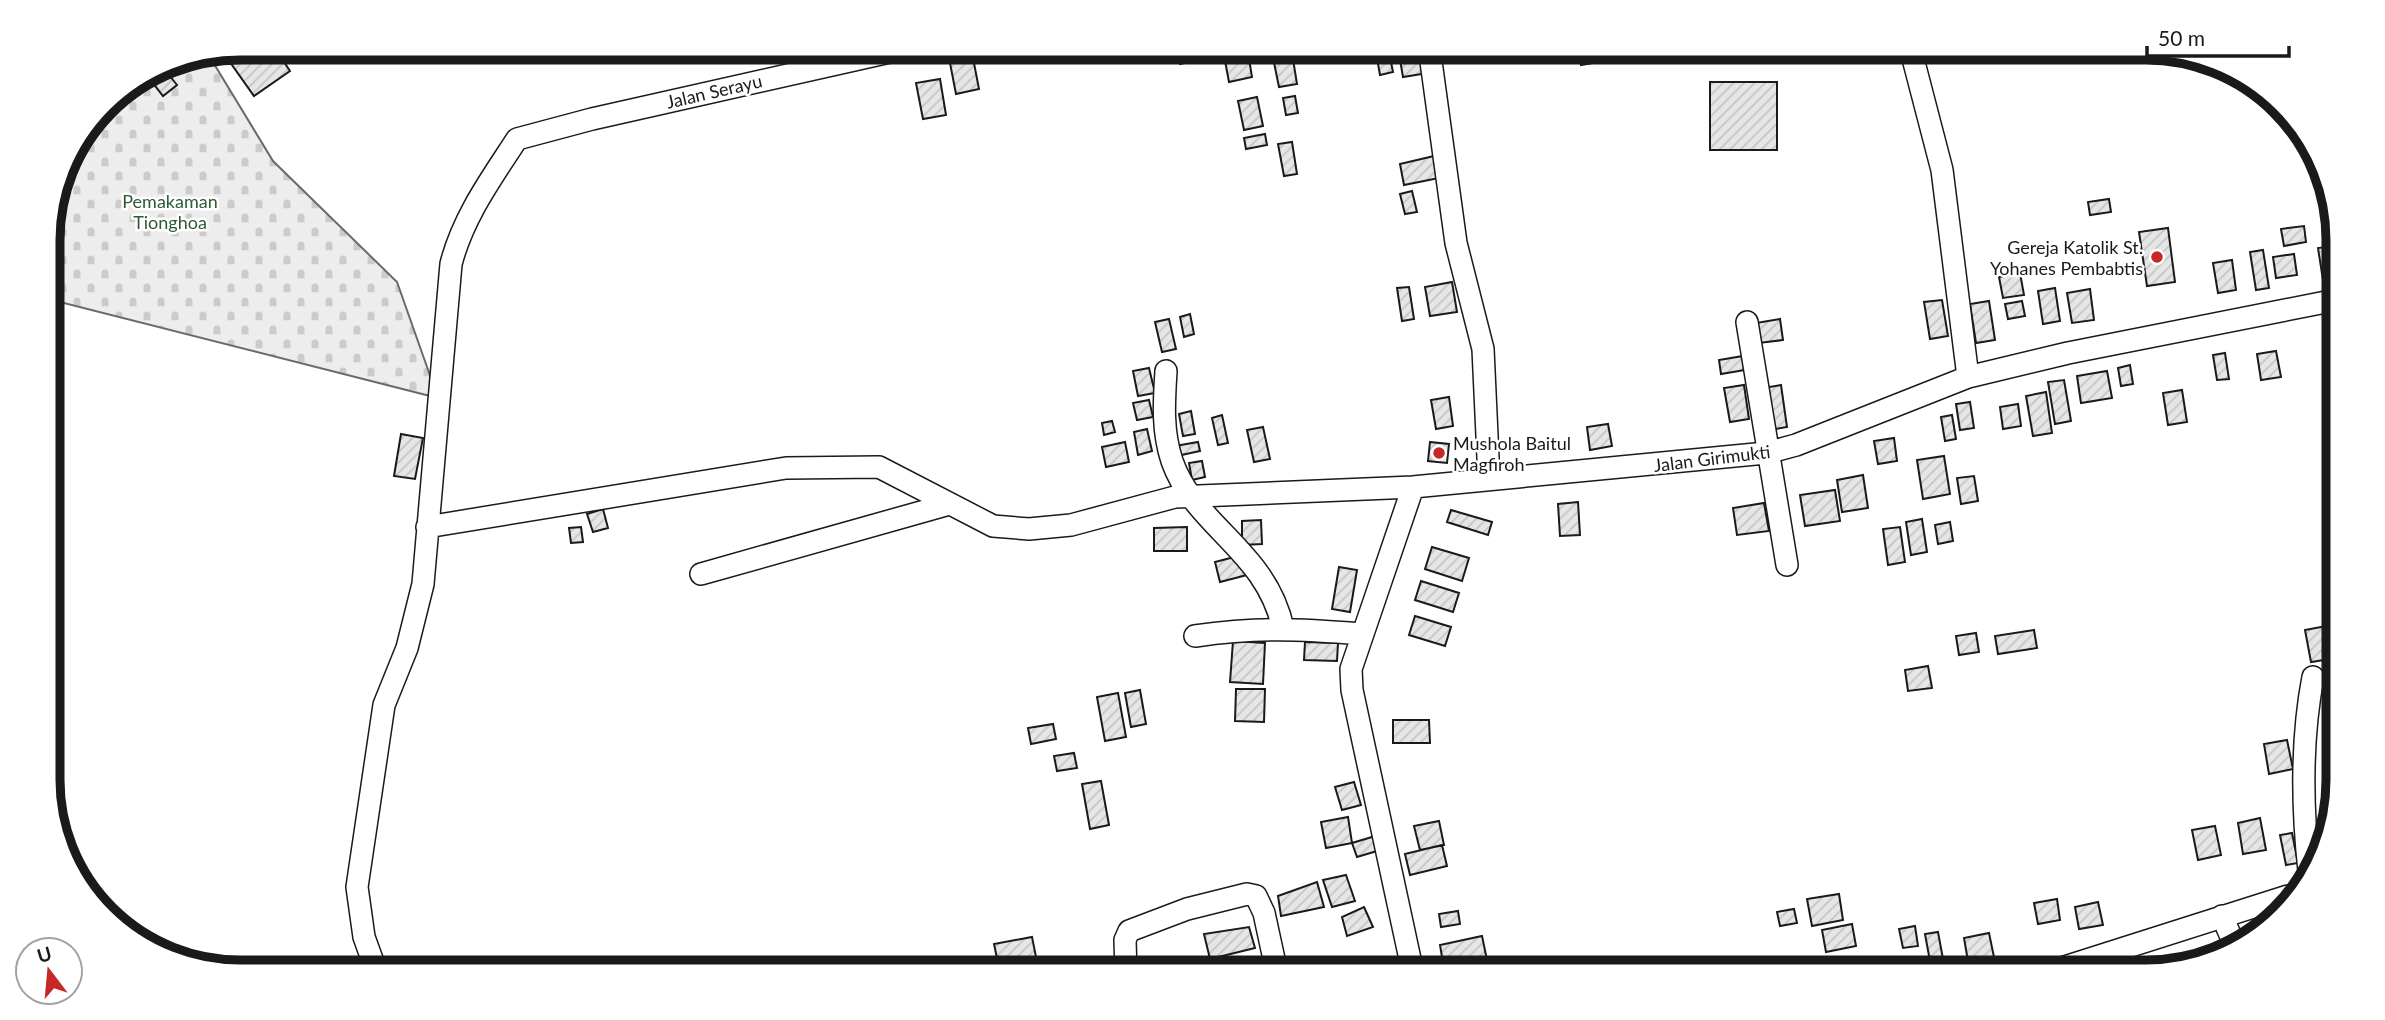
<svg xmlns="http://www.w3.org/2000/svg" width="2385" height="1020" font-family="Lato,sans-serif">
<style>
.cemetery{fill:url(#cemetery-stones);stroke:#6a6a6a;stroke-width:2}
.building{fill:url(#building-hatch);stroke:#1a1a1a;stroke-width:2}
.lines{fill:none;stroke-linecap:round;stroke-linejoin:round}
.minor-casing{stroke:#1a1a1a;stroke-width:24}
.minor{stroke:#fff;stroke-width:21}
.poi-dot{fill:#c62828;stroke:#fff;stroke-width:2.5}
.labels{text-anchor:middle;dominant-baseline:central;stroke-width:5;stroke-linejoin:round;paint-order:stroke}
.street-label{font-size:18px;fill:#1a1a1a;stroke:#fff}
.park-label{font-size:18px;fill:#2b5a34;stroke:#fff}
.poi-label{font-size:18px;fill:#1a1a1a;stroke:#fff;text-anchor:end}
.rim{fill:none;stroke:#1a1a1a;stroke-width:9}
</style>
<defs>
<pattern id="cemetery-stones" width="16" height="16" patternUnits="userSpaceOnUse" patternTransform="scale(1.75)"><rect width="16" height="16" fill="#ededed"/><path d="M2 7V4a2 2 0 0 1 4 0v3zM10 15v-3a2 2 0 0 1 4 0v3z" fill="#cbcbcb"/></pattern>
<pattern id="building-hatch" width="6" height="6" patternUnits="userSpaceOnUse" patternTransform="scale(1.75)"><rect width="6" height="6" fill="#e6e6e6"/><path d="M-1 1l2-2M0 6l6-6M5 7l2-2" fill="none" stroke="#c5c5c5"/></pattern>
</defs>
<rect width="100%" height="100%" fill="#fff"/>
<path class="cemetery" d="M208,54L273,161L397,282L438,398L48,299V227L67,155L113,95L166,62Z"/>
<path class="building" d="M240,47H274L290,71L254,96L225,55Z
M1130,47H1163V49L1131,55Z
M1177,47H1191L1194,61L1180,64Z
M1200,47H1212L1215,58L1203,61Z
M1247,47L1252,77L1229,82L1223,50Z
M1291,47L1297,84L1279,87L1271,48Z
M1375,47H1388L1393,72L1380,75Z
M1423,47L1428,73L1403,77L1398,48Z
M1577,47H1596L1599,62L1581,65Z
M973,58L979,89L956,94L950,63Z
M161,65L177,85L163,96L146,74Z
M940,79L946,115L923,119L916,83Z
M1710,82H1777V150H1710Z
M1295,96L1298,113L1286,115L1283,98Z
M1257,97L1263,126L1244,130L1238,101Z
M1265,134L1267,145L1246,149L1244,138Z
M1292,142L1297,174L1284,176L1278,144Z
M1434,156L1439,178L1404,185L1400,164Z
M1412,191L1417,212L1405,214L1400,194Z
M2109,199L2111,212L2090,215L2088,202Z
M2304,226L2306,242L2284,246L2281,229Z
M2168,228L2175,282L2147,286L2139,232Z
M2335,246L2336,278L2323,280L2318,248Z
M2263,250L2269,288L2256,290L2250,252Z
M2294,254L2297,275L2276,278L2273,257Z
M2232,260L2236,290L2218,293L2213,263Z
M2020,273L2024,295L2003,298L1999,277Z
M1452,282L1457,312L1430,316L1425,287Z
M1409,287L1414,319L1402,321L1397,288Z
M2055,288L2060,321L2043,324L2038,291Z
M2090,289L2094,320L2072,323L2067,293Z
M1942,300L1948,336L1930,339L1924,302Z
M1989,301L1995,340L1976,343L1970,304Z
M2022,301L2025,316L2008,319L2005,304Z
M1190,314L1194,334L1184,337L1180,317Z
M1169,319L1176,349L1162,352L1155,322Z
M1780,319L1783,340L1759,343L1756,323Z
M2276,351L2281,377L2261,380L2257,354Z
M2225,353L2229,379L2217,380L2213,355Z
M1743,356L1745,370L1721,374L1719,360Z
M2130,365L2133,384L2121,386L2118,368Z
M1149,368L1155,393L1138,396L1133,371Z
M2107,371L2112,398L2081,403L2077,376Z
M2064,380L2071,421L2055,424L2048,382Z
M1744,385L1749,419L1730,422L1724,388Z
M1781,385L1787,427L1770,430L1763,388Z
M2182,390L2187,422L2168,425L2163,393Z
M2046,392L2052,433L2033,436L2026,396Z
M1449,397L1453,426L1436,429L1431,400Z
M1149,400L1153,417L1137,420L1133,403Z
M1970,402L1974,428L1960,430L1956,404Z
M2018,404L2021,426L2003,429L2000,407Z
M2337,404V432H2334L2330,405Z
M1191,411L1195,434L1183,436L1179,414Z
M1222,415L1228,443L1218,445L1212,418Z
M1952,415L1956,439L1945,441L1941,417Z
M1112,421L1115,432L1104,435L1102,423Z
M1608,424L1612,446L1590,450L1587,427Z
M1263,427L1270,459L1254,462L1247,430Z
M1147,429L1152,451L1138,455L1134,432Z
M401,434L423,438L415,479L394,476Z
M1894,438L1897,461L1878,464L1874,441Z
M1125,442L1129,462L1106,467L1102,447Z
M1198,442L1200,451L1177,456L1175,446Z
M1430,442L1449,444L1447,463L1428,461Z
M1944,456L1950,494L1923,499L1917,460Z
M1202,461L1205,477L1192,480L1189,463Z
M1863,475L1868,508L1842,512L1837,480Z
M1974,476L1978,501L1961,504L1957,478Z
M1835,490L1840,521L1805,526L1800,495Z
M1578,502L1580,535L1560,536L1558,504Z
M1764,503L1769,531L1737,535L1733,508Z
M603,509L608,528L593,532L587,514Z
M1451,510L1492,522L1488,535L1447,522Z
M1922,519L1927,552L1911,555L1906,522Z
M1261,520L1262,544L1242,545V521Z
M1950,522L1953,541L1938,544L1935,525Z
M581,527L583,542L571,543L569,528Z
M1187,527V551H1154V528Z
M1900,527L1905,562L1888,565L1883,529Z
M1432,547L1469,558L1462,581L1425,569Z
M1242,555L1247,575L1220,582L1215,562Z
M1339,567L1357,570L1350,612L1332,609Z
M1421,581L1459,593L1453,612L1415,600Z
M1415,616L1451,627L1445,646L1409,635Z
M2337,624V658L2311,662L2305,630Z
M2034,630L2037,648L1998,654L1995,636Z
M1976,633L1979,652L1959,655L1956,636Z
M1233,641L1265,643L1263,684L1230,682Z
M1305,642L1338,643L1337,661L1304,660Z
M1928,666L1932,688L1908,691L1905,670Z
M1236,689H1265L1264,722L1235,721Z
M1140,690L1146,724L1131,727L1125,693Z
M1118,693L1126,737L1105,741L1097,697Z
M1393,720H1429L1430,743H1393Z
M1053,724L1056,739L1031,744L1028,728Z
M2287,740L2293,769L2269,774L2264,744Z
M1074,753L1077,768L1057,771L1054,756Z
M1101,781L1109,825L1090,829L1082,784Z
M1354,782L1361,805L1342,810L1335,787Z
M2335,796L2330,821L2326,797Z
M1348,817L1352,843L1326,848L1321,822Z
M2260,818L2266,850L2243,854L2238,823Z
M1439,821L1444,845L1420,850L1414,826Z
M2215,826L2221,855L2198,860L2192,830Z
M2292,833L2298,863L2286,865L2280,835Z
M1382,834L1387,848L1357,857L1352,843Z
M1442,845L1447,866L1410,875L1405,854Z
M1346,875L1355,901L1332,907L1323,880Z
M1317,882L1324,907L1281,916L1278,896Z
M1839,894L1843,920L1812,926L1807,899Z
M2057,899L2060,920L2038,924L2034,903Z
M2098,902L2103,925L2079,929L2075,907Z
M1364,907L1373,927L1347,936L1342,917Z
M1794,909L1797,923L1780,926L1777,912Z
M1458,911L1460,924L1441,927L1439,914Z
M1852,924L1856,946L1826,952L1822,930Z
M1915,926L1918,946L1903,948L1899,929Z
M1249,927L1255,948L1210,959L1204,934Z
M1938,932L1945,970L1932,972L1925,934Z
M1989,933L1995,962L1969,967L1964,938Z
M1482,936L1487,960L1444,969L1440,945Z
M1032,937L1037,962L1000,972L994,944Z
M1250,958L1253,973H1217L1215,965Z"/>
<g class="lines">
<defs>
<path id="minor" d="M1429,47L1456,243L1483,349L1489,479
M1910,47L1942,170L1968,377
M1747,322L1787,565
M1166,371C1164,402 1162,431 1172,461C1195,527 1266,550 1283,628
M1413,487L1351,669L1352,690L1413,973
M427,527L786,468L879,467L993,526L1029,529L1071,525L1175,497L1413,487L1766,453L1796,445L1968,377L2068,353L2336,300
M701,574L946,505
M1195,636C1258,627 1300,629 1362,634
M2309,871C2302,807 2301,740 2313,677
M2222,916L2235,946
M2049,972L2288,896
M377,973L364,937L357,887L384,705L407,648L423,584L451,264C463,217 491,179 517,139L592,119L912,47
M1126,973L1125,940L1129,931L1187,909L1247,894L1256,896L1264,913L1277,973"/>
</defs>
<use href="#minor" class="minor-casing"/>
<use href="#minor" class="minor"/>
</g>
<g class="poi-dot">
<circle cx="2157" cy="257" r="7"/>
<circle cx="1439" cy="453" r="7"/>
</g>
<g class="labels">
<g class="street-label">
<text transform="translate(714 91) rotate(-13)">Jalan Serayu</text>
<text transform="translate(1712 458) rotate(-7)">Jalan Girimukti</text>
</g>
<g class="park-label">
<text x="170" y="201">Pemakaman<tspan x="170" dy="21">Tionghoa</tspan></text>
</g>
<g class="poi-label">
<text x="2143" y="247">Gereja Katolik St.<tspan x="2143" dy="21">Yohanes Pembabtis</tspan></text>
<text x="1453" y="443" text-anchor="start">Mushola Baitul<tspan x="1453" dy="21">Magfiroh</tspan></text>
</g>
</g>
<path d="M0 0H2385V1020H0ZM240 60H2146A180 180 0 0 1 2326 240V780A180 180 0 0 1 2146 960H240A180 180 0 0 1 60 780V240A180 180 0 0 1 240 60Z" fill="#fff" fill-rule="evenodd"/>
<path class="rim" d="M240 60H2146A180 180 0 0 1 2326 240V780A180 180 0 0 1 2146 960H240A180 180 0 0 1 60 780V240A180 180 0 0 1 240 60Z"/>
<g transform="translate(49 971) rotate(344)"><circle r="33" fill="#ffffff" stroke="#a3a3a3" stroke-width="2"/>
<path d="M0-5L12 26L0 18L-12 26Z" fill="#c62828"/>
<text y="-10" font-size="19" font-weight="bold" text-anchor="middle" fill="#1a1a1a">U</text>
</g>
<path d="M2147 46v10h142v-10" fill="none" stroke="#1a1a1a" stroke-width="3.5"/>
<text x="2158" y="46" font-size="21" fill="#1a1a1a" stroke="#ffffff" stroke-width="5" paint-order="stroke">50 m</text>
</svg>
